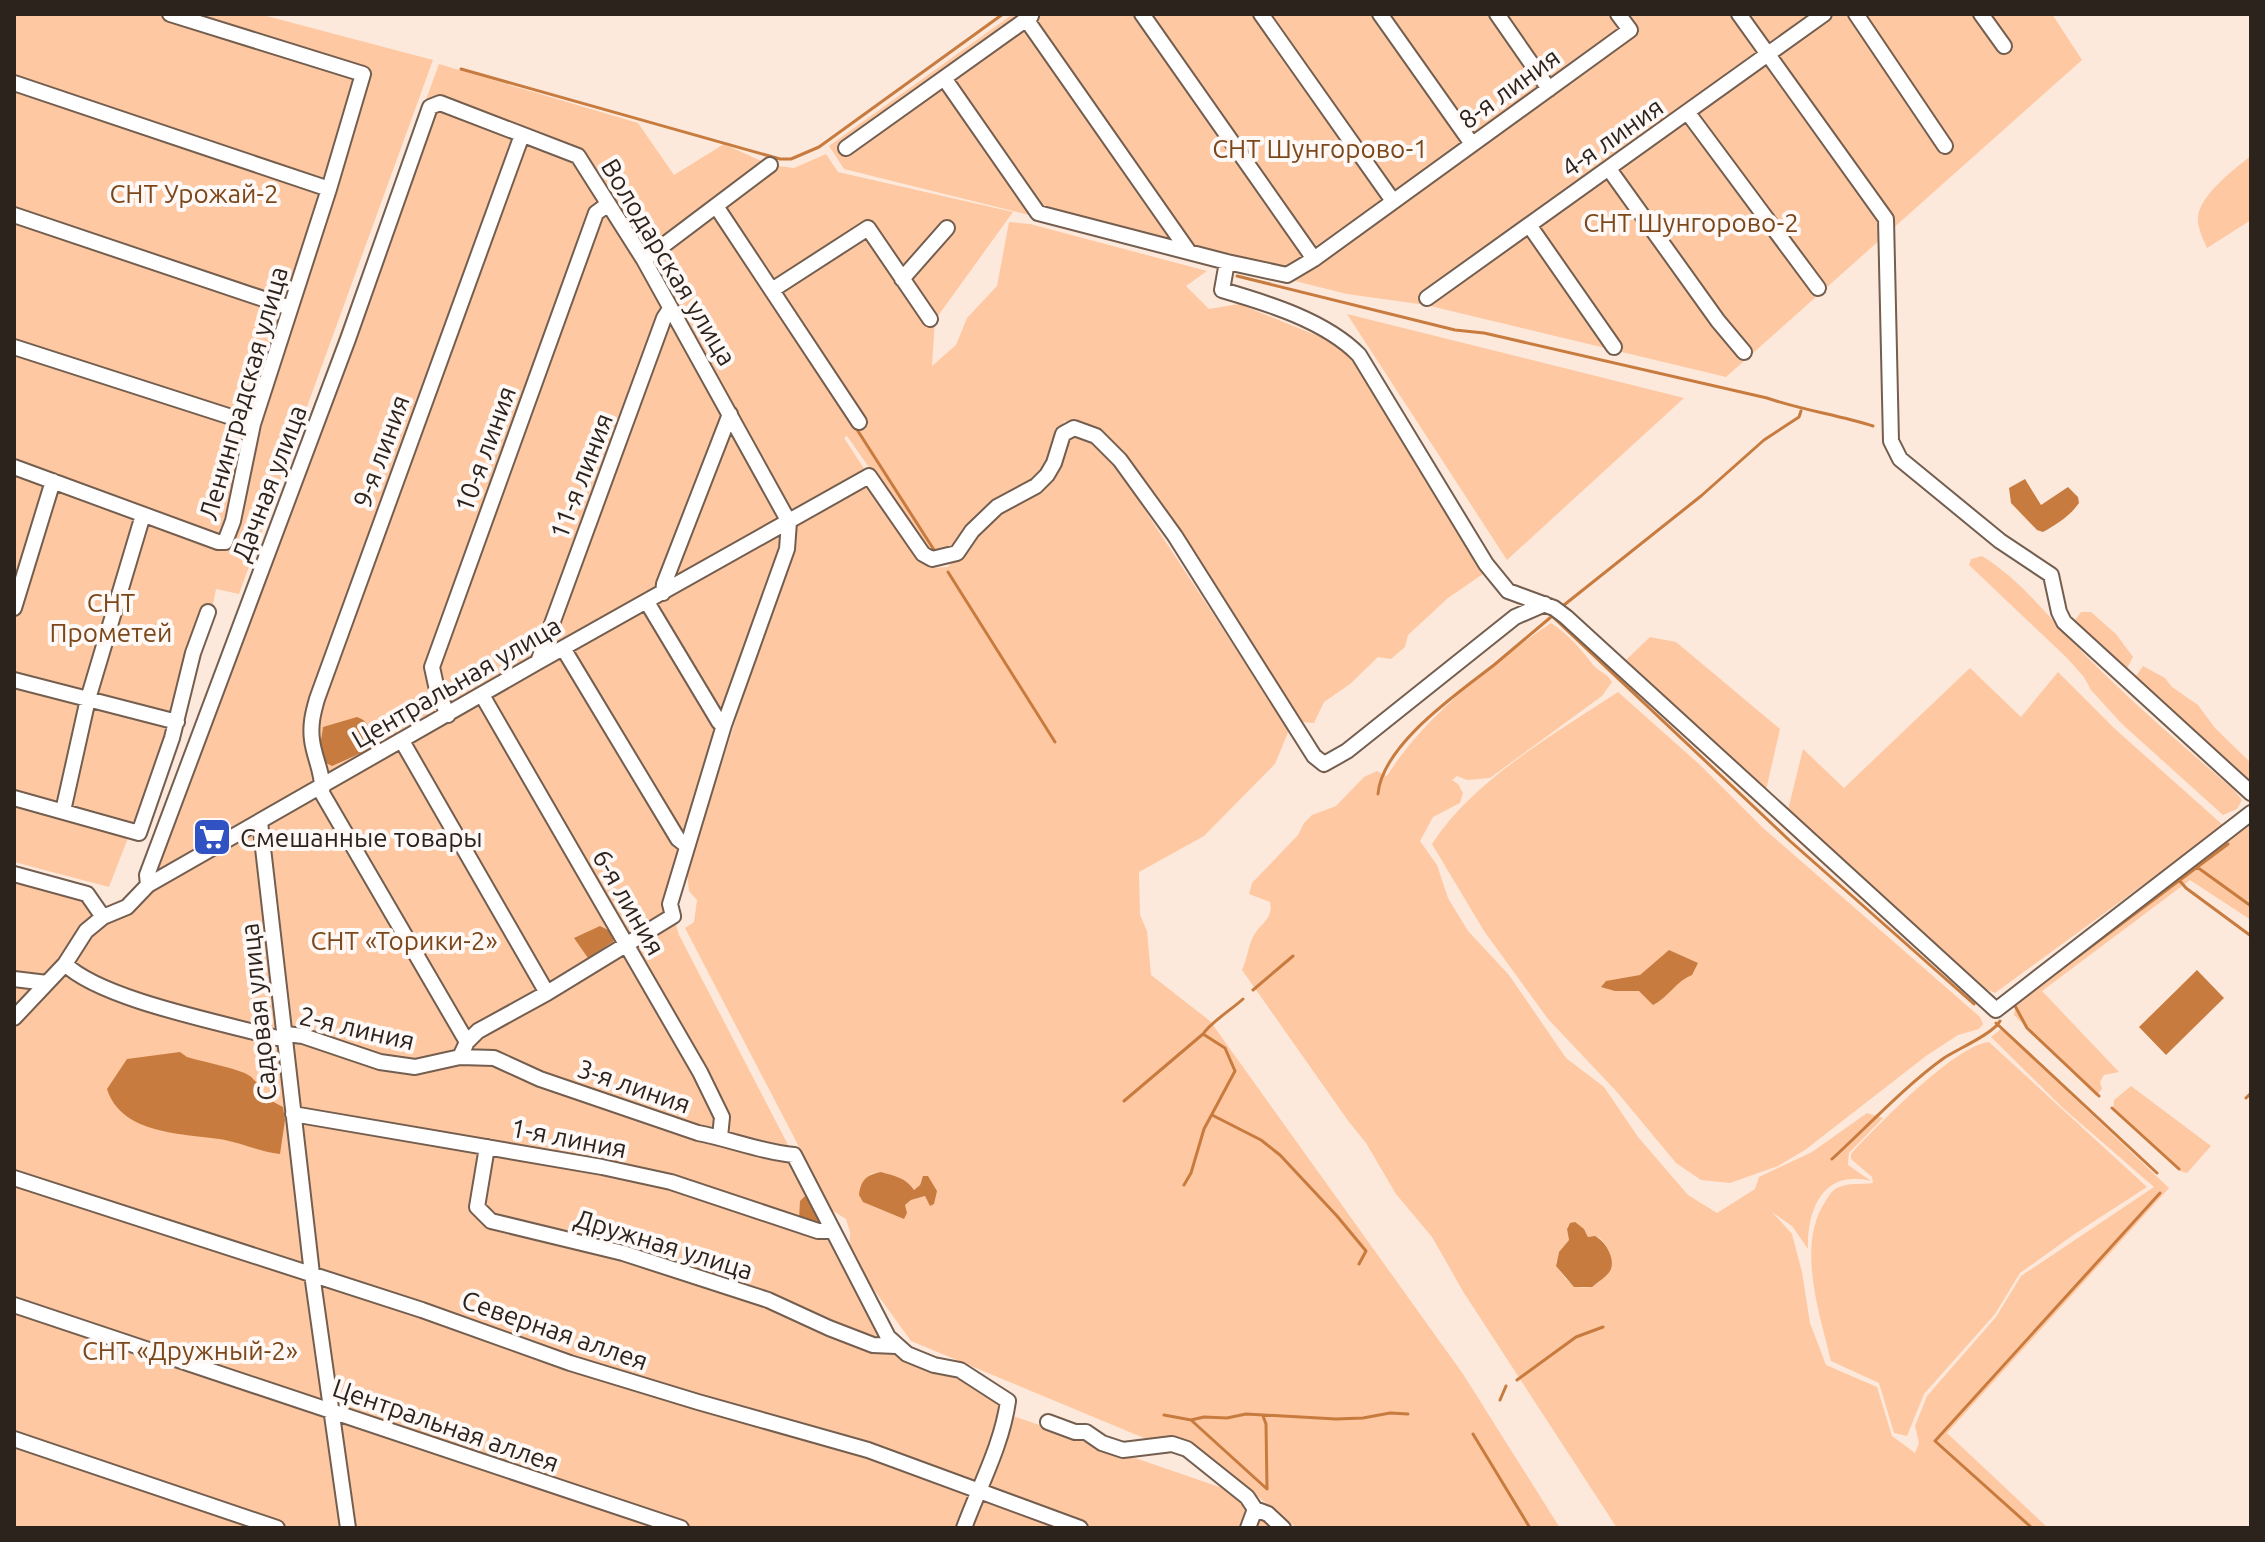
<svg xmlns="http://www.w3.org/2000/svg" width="2265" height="1542" font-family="Ubuntu,sans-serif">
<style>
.green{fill:#fec8a2;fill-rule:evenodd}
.water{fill:#c87b3e}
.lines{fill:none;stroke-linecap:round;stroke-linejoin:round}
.stream{stroke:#c87b3e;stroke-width:3}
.minor-casing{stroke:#735e4f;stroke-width:18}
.minor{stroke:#fff;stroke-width:14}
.labels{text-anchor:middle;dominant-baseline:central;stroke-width:8;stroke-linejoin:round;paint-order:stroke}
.street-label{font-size:26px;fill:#2c231d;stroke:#fef9f6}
.park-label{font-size:26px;fill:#7b471b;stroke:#fef9f6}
.poi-label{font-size:26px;fill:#2c231d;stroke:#fef9f6;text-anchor:start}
</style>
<rect width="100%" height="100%" fill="#fde9dc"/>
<path class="green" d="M14,14H259L433,60L239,594L216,589L207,634L109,887L14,862Z
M1013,14H2052L2082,60L1726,377L1426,305L1347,294L844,169L829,146Z
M439,64L638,123L674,175L724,144L770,165L794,168L826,154L838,172L1013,212L935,320L932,366L956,345L967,318L997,286L1009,222L1030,224L1207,271L1186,286L1209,309L1239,304L1333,342L1357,363L1483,574L1448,598L1408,635L1405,647L1391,659L1378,657L1350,684L1324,702L1314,723L1301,722L1181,536L1086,427L1064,421L1045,474L963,542L932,557L847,436L844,438L869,476L789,522L670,904L679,935L888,1337L934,1365L1008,1401L1007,1414L1234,1492L1275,1528H14V874L87,894L103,916L138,884Z
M2251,156V220L2207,248C2203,239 2197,227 2198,217C2200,195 2234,169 2251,156Z
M1347,314L1684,398L1507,560Z
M1075,435L1094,442L1116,466L1289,730L1275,764L1204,836L1139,872L1140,915L1147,931L1151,975L1210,1021L1463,1374L1560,1528H1297L1228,1473L911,1341L849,1255L850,1232L846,1219L825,1206L797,1143L685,928L694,922L697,900L689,891L687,872L790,550L795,523L870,483L920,560L930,568L948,567L984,523L1037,488L1068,440ZM881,1172L898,1177L914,1190L920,1185L921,1180L930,1205L925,1196L911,1200L905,1205L870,1174Z
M1982,556C2023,581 2053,623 2087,657C2134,704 2183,746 2233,789L2242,800L2237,809L2223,815L2122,724L2091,690L2084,677L2066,657L1969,565L1971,559Z
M2081,612H2091L2116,634L2133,657L2125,672L2098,648L2075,620Z
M1551,623C1568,634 1581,649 1593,665C1599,672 1607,673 1612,682L1602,696L1490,778L1467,780L1457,776L1452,780L1458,784L1463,793L1460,803L1433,817L1420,841L1437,865L1448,898L1468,931L1509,975L1566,1058L1604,1087L1638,1137L1688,1195L1717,1213L1755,1189L1759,1177L1812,1152L1867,1113L1883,1118L1849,1153L1848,1165L1871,1181C1823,1169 1807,1209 1808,1249L1792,1226L1772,1212L1792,1234L1802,1272L1810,1323L1826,1365L1877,1387L1892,1436L1915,1453L1919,1443L1915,1426L1927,1396L1996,1317L2021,1276L2154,1187L2064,1109L1991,1037L2001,1029L2169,1188L1947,1433L2048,1528H1617L1464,1293L1432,1237L1396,1194L1366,1143L1349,1122L1242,970C1247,959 1248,947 1253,937C1259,924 1274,919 1270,902L1249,894L1252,883L1298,835L1304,823L1312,815L1336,806L1364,777L1377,771L1387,776C1423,718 1494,662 1551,623ZM1570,1223L1584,1229L1588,1237H1598C1635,1265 1580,1319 1556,1263L1559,1252L1569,1240L1567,1228Z
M1650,637L1676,642L1780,729L1766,790L1626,660Z
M2143,666L2165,678L2172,687L2198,705L2215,728L2251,763V780H2246L2134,679Z
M1970,668L2021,717L2058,672L2115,729L2224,826L1995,993L1981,987L1788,810L1803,749L1844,788Z
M1618,692L1699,764L1762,827L1980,1017L1983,1024L1979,1029L1958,1035L1926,1056L1805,1150L1778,1166L1730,1183L1701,1180L1676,1163L1617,1092L1548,1019L1484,931L1432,844C1474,779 1555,734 1618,692Z
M2251,823V920L2190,880L2042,991L2119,1072L2104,1075L2100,1082L2102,1089L2096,1096L2014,1015L2016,1003Z
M1989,1042L2147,1187L2076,1233L2020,1273L1995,1314L1924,1394L1907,1436L1894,1433L1879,1383L1831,1361C1820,1315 1796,1246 1825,1202C1828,1197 1831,1191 1837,1188C1849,1182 1861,1185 1873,1183L1872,1177L1851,1159V1154C1876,1127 1955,1045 1989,1042Z
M2131,1086L2211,1146L2187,1173L2180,1171L2113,1110L2114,1100Z"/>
<path class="water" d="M2025,479L2041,505L2068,487L2078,497L2079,503C2070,516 2057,524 2043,532L2037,530L2011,503L2009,488Z
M357,717C371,721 373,736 370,749L332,766L326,763L320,747L323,727Z
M600,926L610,931L614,941L588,958L574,938Z
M1669,950L1698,963L1692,975C1676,981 1669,997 1653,1005L1639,991H1615L1601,987L1606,981L1640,975Z
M2197,970L2224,998L2166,1055L2139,1027Z
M180,1052L187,1057C200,1061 241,1069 250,1076C265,1089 259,1096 283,1107L285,1120L280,1154C261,1152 244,1144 225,1140C185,1133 122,1136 107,1089L127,1059Z
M881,1172C895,1176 906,1178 914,1190L920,1185L923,1176H928L937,1191L934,1204L930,1206L925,1196L911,1200L905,1205L907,1213L904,1219L863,1202L859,1195C861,1180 866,1175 881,1172Z
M807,1194L822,1223V1227L799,1220L800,1201Z
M1575,1222L1584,1229L1588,1237L1595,1236C1605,1241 1615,1257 1611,1269C1608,1276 1598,1282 1592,1287H1574L1556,1266L1559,1252L1569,1240L1567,1229L1570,1223Z"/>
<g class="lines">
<path class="stream" d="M461,69L780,159H791L819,147L1003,14
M1237,276L1455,330L1484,333L1767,398C1802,410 1838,415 1873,426
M856,428L936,553
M304,435L317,401
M948,572L1055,742
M1564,605L1701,496L1764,440L1799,417L1801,411
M1552,616L1790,841L1974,1004
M1378,794C1382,745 1458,693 1494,665C1513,649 1532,633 1551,617
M2197,867L2251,906
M2179,880L2186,888L2251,936
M2057,972L2228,844
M1253,990L1293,956
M2014,1004L2027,1028L2099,1096
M1996,1023L2157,1173
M2246,1098L2251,1093
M1124,1101L1203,1034C1211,1022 1231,1010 1243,999
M2112,1108L2179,1169
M1212,1115L1261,1140L1280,1155L1337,1216L1366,1251L1359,1264
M1832,1159C1867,1127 1906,1085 1944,1058C1958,1049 1994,1033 2000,1021
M1184,1185L1191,1173L1204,1129L1235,1071L1225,1048L1203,1034
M1517,1380L1576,1337L1603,1327
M1500,1400L1506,1386
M1164,1415L1191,1420L1204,1417L1227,1418L1246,1414L1336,1419L1363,1418L1390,1413L1408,1414
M1191,1420L1267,1489L1266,1424L1263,1416
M1473,1434L1530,1528
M2032,1528L1935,1441L2160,1193"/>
<defs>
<path id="minor" d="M1142,14L1314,259
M1261,14L1393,201
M1380,14L1472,144
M1497,14L1549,89
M1739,14L1886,219L1891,441L1900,459L2000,541L2051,575L2059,612L2064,622L2251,793
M1856,14L1945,146
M1981,14L2004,46
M1026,19L1189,252
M944,78L1038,213L1227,262L1287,275L1314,259L1630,30L1618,14
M14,83L329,189
M1688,113L1818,288
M846,148L1031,16
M1609,169L1718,321L1744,352
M716,206L859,422
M14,215L290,308
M1529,225L1614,347
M644,260L770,165
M1227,262L1222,290C1267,303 1326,321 1359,355L1486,564L1508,591L1554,608L1566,617L1996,1010L2251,813
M902,279L947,228
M772,290L868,228L930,319
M1427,298L1824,14
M14,347L253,424
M14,467L218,542H225L233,521L253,424L329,189L363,74L170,14
M663,593L664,584L730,414
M647,602L719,722L724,725
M14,608L53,481
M563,648L678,839L687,846
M538,662L664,318L670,309
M14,680L177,722
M482,695L700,1072L722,1117L720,1137
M448,715L437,690L432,667L596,213L607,205
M402,741L547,993
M14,798L139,833L172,738L193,653L208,612
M63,811L88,699L143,515
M260,822L312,1274L348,1528
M14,874L87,894L103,917
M148,885L147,875L348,339L430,107L440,103L578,156L644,260L789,522L787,549L724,725L670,904L673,916L547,993L478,1031L467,1042L460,1057
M65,964C102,1000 224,1023 277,1038L286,1034L303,1036L380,1062L415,1067L460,1057L494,1058L540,1079L698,1133C730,1139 761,1152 794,1155L888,1337L907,1354L934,1365L960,1370L1008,1401C1002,1445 979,1487 964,1528
M14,979L47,983
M14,1018L65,964L86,931L103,917L127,907L148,885L538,662L869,476L923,554L932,559L957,553L972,531L997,507L1036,486L1047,475L1054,463L1063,434L1074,428L1096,436L1120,460L1175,536L1314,756L1324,764L1347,751L1515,617L1545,604
M467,1042L322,793C324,774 314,758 312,740C310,725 313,713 317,699L522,135
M293,1114L602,1167L671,1182L818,1231H831
M487,1147L477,1207L491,1221L623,1253L768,1300L829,1328L873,1345L896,1346
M14,1178L422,1310L570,1363L698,1402L868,1450L1080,1528
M14,1305L681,1528
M1048,1422L1075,1432H1086L1102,1443L1123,1450L1172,1444L1187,1449L1247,1497L1255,1509L1268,1514L1283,1528
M14,1439L277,1528
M1248,1528L1255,1509"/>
</defs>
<use href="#minor" class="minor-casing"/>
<use href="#minor" class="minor"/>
</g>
<defs>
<symbol id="supermarket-square" viewBox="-11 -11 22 22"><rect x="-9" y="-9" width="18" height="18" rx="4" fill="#3152c2" stroke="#fef9f6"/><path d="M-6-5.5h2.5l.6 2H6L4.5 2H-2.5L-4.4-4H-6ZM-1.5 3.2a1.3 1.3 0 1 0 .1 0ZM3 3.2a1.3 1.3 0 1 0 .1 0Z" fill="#fff"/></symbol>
</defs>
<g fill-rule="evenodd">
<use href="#supermarket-square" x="190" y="815" width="44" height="44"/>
</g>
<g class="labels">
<g class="street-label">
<text transform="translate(1509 88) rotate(-36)">8-я линия</text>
<text transform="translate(1612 137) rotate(-35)">4-я линия</text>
<text transform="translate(669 262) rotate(59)">Володарская улица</text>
<text transform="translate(243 393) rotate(-74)">Ленинградская улица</text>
<text transform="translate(485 449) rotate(-70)">10-я линия</text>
<text transform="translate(381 451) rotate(-70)">9-я линия</text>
<text transform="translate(581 476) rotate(-69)">11-я линия</text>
<text transform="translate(269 483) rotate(-69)">Дачная улица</text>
<text transform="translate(456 682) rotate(-30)">Центральная улица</text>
<text transform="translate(629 902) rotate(60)">6-я линия</text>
<text transform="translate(258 1012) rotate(-96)">Садовая улица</text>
<text transform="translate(357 1028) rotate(13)">2-я линия</text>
<text transform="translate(634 1086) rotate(19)">3-я линия</text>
<text transform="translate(569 1138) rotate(11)">1-я линия</text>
<text transform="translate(664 1244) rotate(17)">Дружная улица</text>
<text transform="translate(555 1330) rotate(19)">Северная аллея</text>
<text transform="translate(446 1425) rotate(19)">Центральная аллея</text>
</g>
<g class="park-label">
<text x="1320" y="148">СНТ Шунгорово-1</text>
<text x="194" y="193">СНТ Урожай-2</text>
<text x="1691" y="222">СНТ Шунгорово-2</text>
<text x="111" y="602">СНТ<tspan x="111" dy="30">Прометей</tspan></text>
<text x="404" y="940">СНТ «Торики-2»</text>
<text x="190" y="1350">СНТ «Дружный-2»</text>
</g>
<g class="poi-label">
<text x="240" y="837">Смешанные товары</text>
</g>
</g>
<rect width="2265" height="1542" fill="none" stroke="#2c231d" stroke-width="32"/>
</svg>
